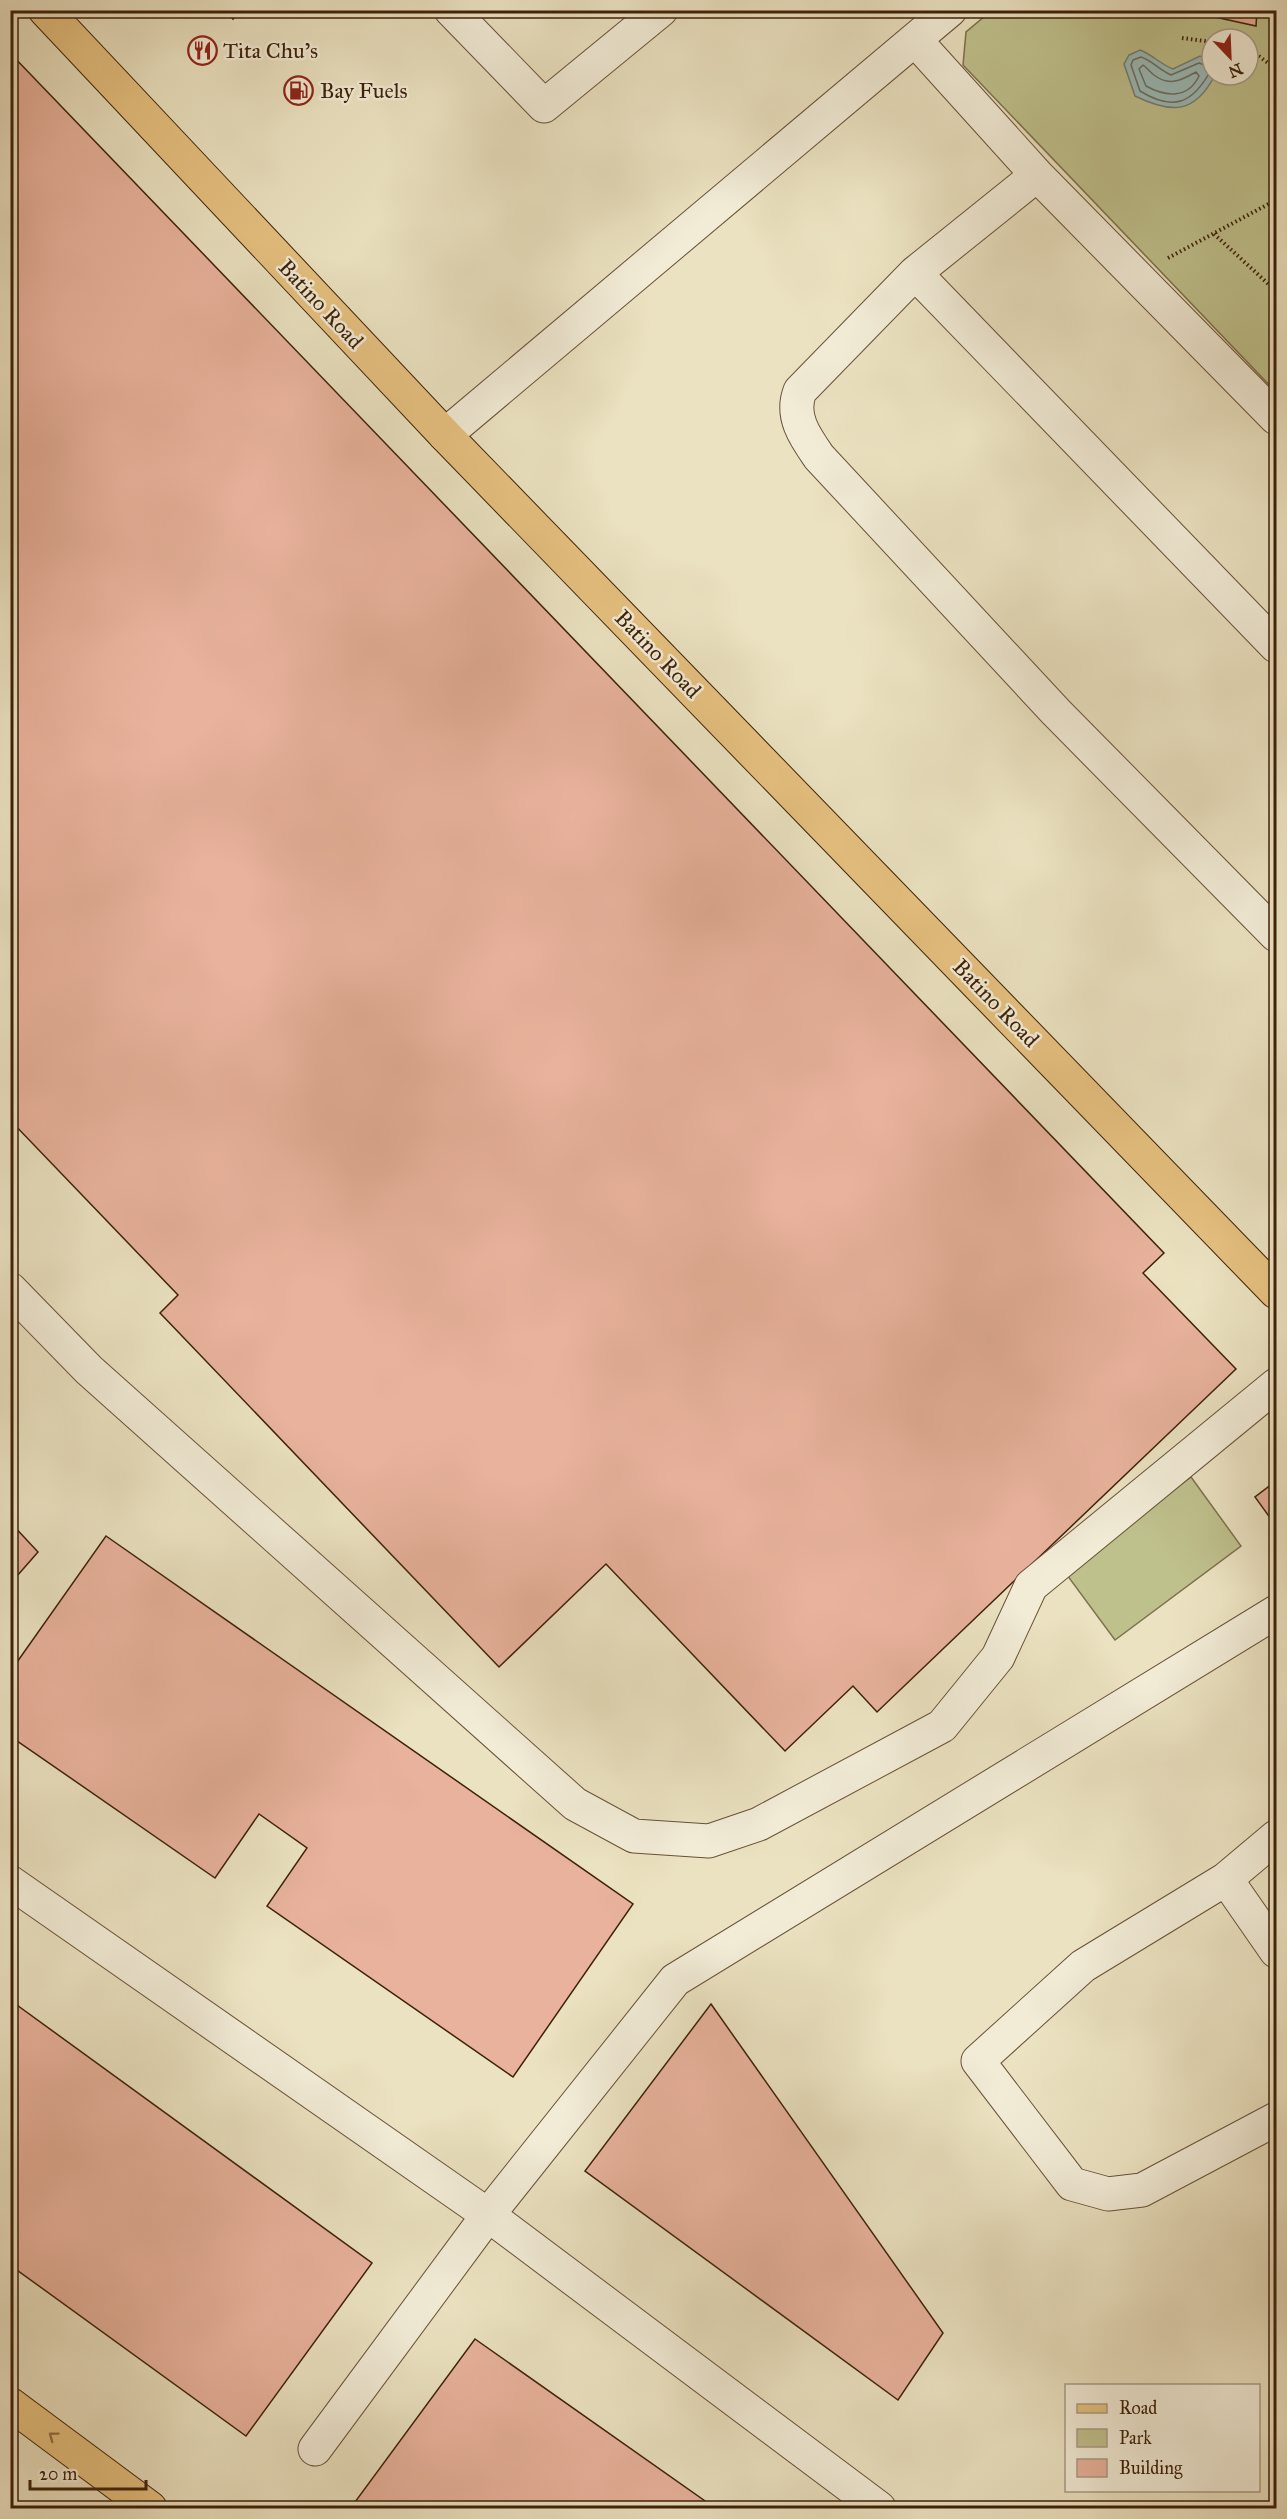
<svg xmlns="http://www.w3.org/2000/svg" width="1287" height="2519" font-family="'IM FELL Great Primer',serif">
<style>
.green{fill:#bfc18d;stroke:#7e714b;stroke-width:1.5;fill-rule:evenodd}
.water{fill:#9abcba;stroke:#757e73;stroke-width:1.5}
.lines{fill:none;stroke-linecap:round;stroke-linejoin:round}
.shore{stroke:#6c6e62;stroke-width:1.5}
.building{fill:#e8b29c;stroke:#3e2109;stroke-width:1.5}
.minor-casing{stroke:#695137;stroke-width:35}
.major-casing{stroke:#3e2109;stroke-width:35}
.highway-casing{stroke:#3e2109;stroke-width:35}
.path{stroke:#3e2109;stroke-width:4;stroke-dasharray:1.5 3;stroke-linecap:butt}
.minor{stroke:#f2ecd7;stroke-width:33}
.major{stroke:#e6c180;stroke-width:33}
.highway{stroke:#e6c180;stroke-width:33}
.oneway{stroke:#927144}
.labels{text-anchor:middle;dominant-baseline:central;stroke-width:5;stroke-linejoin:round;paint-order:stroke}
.poi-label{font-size:22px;fill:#3e2109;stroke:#f2ecd7;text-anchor:start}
.street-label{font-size:22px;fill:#3e2109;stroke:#f2ecd7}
</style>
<rect width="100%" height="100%" fill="#ebe2c1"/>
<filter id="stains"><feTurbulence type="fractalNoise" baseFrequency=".00333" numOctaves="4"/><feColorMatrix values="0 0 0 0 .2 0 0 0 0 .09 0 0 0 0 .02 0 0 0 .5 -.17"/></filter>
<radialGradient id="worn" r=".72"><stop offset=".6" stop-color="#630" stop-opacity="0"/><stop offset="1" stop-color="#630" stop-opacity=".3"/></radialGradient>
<path class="green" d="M991,11H1276V392L963,65L966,32ZM1212,39H1248V75H1212Z
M1191,1477L1241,1546L1115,1640L1064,1571Z"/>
<path class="water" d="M1140,50C1153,55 1160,64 1173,69L1200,56L1212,62V75H1215C1195,114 1172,114 1135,96L1124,64L1129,55Z"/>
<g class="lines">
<path class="shore" d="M1141,57C1153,61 1159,70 1171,75L1199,63L1210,67L1211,70C1193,103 1174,112 1140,91L1131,65L1133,60Z
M1143,65C1147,68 1150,72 1154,75C1169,87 1182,80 1196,72L1199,76C1188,99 1166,97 1146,86L1139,69Z"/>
</g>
<path class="building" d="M225,10H241L233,19Z
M1183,10H1257L1256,26Z
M10,53L1164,1253L1143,1273L1236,1369L877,1712L853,1686L785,1751L606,1564L499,1667L160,1313L178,1295L10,1120Z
M1276,1481V1526L1255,1497Z
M10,1522L38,1552L10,1584Z
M106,1536L633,1904L513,2077L267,1906L307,1848L259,1814L215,1878L10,1736V1672Z
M10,2000L372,2263L246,2436L10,2265Z
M711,2004L943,2333L898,2400L585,2171Z
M475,2339L715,2508H364L355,2502Z"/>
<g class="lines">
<defs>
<path id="minor" d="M451,10L544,106L661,10
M916,41L1037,175L1276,418
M1037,175L915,273L800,391C790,416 805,437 819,457L1056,712L1276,935
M915,273L1276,646
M445,435L950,10
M10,1289L89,1370L575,1804L634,1836L709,1841L759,1824L942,1726L998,1657L1031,1586L1276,1385
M1276,1837L1226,1879L1083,1966L978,2061L1072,2184L1108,2194L1142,2190L1276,2119
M1226,1879L1276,1951
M10,1882L488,2215L879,2508
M315,2449L488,2215L675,1980L1276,1612"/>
<path id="major" d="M45,10L445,435L1276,1292"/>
<path id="highway" d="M10,2404L150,2508"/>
</defs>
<use href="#minor" class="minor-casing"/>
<use href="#major" class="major-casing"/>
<use href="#highway" class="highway-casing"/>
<path class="path" d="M1182,38L1212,42
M1248,48L1276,69
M1214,234L1276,291
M1168,258L1276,200"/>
<use href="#minor" class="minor"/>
<use href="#major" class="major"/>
<use href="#highway" class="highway"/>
</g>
<defs><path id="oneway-chevron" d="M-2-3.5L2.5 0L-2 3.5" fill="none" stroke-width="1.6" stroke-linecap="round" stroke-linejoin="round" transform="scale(1.5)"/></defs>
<use class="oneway" href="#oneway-chevron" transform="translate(53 2436) rotate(-143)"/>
<defs>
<symbol id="restaurant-ring" viewBox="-11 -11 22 22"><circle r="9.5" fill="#f2ecd7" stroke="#8f2418" stroke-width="1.5"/><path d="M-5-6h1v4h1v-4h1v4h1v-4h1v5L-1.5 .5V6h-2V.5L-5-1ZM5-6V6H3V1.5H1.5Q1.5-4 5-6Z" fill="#8f2418"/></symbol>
<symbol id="fuel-ring" viewBox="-11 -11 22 22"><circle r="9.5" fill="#f2ecd7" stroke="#8f2418" stroke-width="1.5"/><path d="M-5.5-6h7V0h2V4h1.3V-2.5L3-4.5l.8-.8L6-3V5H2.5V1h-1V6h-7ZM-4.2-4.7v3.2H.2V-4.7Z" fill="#8f2418"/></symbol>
</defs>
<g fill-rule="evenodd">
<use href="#restaurant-ring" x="186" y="34" width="33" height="33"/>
<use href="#fuel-ring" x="282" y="74" width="33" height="33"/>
</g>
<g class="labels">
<g class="poi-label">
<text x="223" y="50">Tita Chu's</text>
<text x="320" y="90">Bay Fuels</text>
</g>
<g class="street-label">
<text transform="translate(321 304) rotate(47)">Batino Road</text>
<text transform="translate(658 654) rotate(46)">Batino Road</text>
<text transform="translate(996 1003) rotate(46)">Batino Road</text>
</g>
</g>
<rect width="1287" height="2519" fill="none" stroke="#ebe2c1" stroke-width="36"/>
<rect x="12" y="12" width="1263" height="2495" fill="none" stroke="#3e2109" stroke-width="3"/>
<rect x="18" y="18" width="1251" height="2483" fill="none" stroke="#3e2109" stroke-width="1.5"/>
<rect x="1065" y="2384" width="195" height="108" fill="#f2ecd7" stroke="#aa9b85" stroke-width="1.5"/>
<rect x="1077" y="2404" width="30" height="9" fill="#e6c180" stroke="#aa9b85" stroke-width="1.5"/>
<text x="1119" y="2414" font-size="18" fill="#3e2109">Road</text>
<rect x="1077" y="2429" width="30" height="18" fill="#bfc18d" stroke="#aa9b85" stroke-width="1.5"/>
<text x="1119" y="2444" font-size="18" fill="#3e2109">Park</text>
<rect x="1077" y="2459" width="30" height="18" fill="#e8b29c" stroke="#aa9b85" stroke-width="1.5"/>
<text x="1119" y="2474" font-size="18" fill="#3e2109">Building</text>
<g transform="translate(1230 57) rotate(157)"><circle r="28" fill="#f2ecd7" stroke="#aa9b85" stroke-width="1.5"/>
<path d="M0-4.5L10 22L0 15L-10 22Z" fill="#8f2418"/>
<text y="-9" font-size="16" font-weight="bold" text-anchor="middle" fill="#3e2109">N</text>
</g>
<path d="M30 2480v9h116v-9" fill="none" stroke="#3e2109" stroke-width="3"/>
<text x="39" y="2480" font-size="18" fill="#3e2109" stroke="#f2ecd7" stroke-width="4.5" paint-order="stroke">20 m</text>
<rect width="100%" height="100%" filter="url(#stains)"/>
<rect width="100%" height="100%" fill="url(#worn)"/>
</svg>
